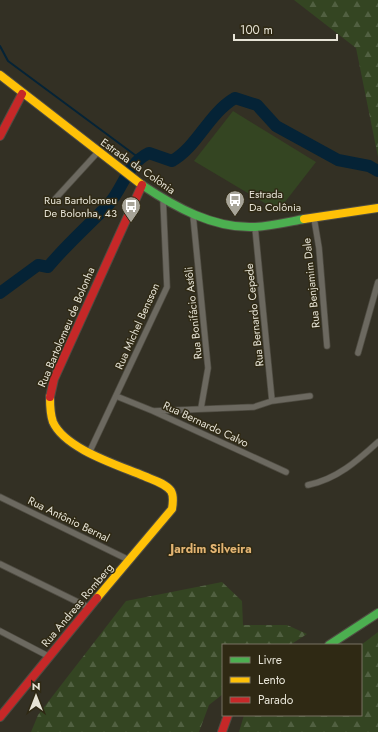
<svg xmlns="http://www.w3.org/2000/svg" width="378" height="732" font-family="Jost,sans-serif">
<style>
.forest{fill:url(#forest-firs)}
.garden{fill:#344522}
.lines{fill:none;stroke-linecap:round;stroke-linejoin:round}
.stream{stroke:#052336;stroke-width:2}
.river{stroke:#052336;stroke-width:12}
.street-casing{stroke:#4f4c42;stroke-width:7}
.fast-casing{stroke:#4f4c42;stroke-width:10}
.slow-casing{stroke:#4f4c42;stroke-width:10}
.jam-casing{stroke:#4f4c42;stroke-width:10}
.street{stroke:#6c6960;stroke-width:5.5}
.fast{stroke:#4caf50;stroke-width:8}
.slow{stroke:#ffc107;stroke-width:8}
.jam{stroke:#c62828;stroke-width:8}
.labels{text-anchor:middle;dominant-baseline:central;stroke-width:3;stroke-linejoin:round;paint-order:stroke}
.street-label{font-size:11px;fill:#e6e3d6;stroke:#2f2914}
.poi-label{font-size:11px;fill:#e6e3d6;stroke:#2f2914;text-anchor:start}
.neighbourhood-label{font-size:12px;font-weight:bold;fill:#e4b573;stroke:#2f2914}
</style>
<defs>
<pattern id="forest-firs" width="22" height="20" patternUnits="userSpaceOnUse"><rect width="22" height="20" fill="#344522"/><path d="M5 1l3.5 6h-7zM16 11l3.5 6h-7z" fill="#516041"/></pattern>
</defs>
<rect width="100%" height="100%" fill="#333024"/>
<path class="forest" d="M294,0H378V157L356,48Z
M222,582L242,601L243,625H287L307,634L290,645H223V694L209,705L199,732H31L38,715L126,601Z
M378,632V732H239L244,715H361V645Z"/>
<path class="garden" d="M233,111L316,162L278,211L194,161Z"/>
<g class="lines">
<path class="stream" d="M0,46L8,61L139,158"/>
<path class="river" d="M0,293L38,265L48,267C67,244 88,226 108,205C124,188 126,164 149,153L172,161C198,146 208,114 235,98L257,105L276,126L338,160L369,166L378,171"/>
<defs>
<path id="street" d="M55,199L98,152
M193,215L208,368L201,408
M314,218L319,248L327,346
M255,227L272,401
M358,353L378,282
M116,396L153,411L286,472
M154,411L254,407L272,401L310,396
M89,453L167,287L163,198
M308,485C337,479 357,461 378,442
M0,497L129,560
M0,564L90,608
M0,631L48,656"/>
<path id="fast" d="M142,185C175,207 214,229 255,227C271,226 288,222 304,219
M329,645L378,613"/>
<path id="slow" d="M0,75L142,185
M304,219L378,208
M50,397C50,406 50,414 53,422C65,449 118,465 144,476C153,480 165,483 171,491C174,496 173,503 172,509L97,598"/>
<path id="jam" d="M0,136L22,94
M50,397L54,379L142,185
M0,717L97,598
M222,732L228,715"/>
</defs>
<use href="#street" class="street-casing"/>
<use href="#fast" class="fast-casing"/>
<use href="#slow" class="slow-casing"/>
<use href="#jam" class="jam-casing"/>
<use href="#street" class="street"/>
<use href="#fast" class="fast"/>
<use href="#slow" class="slow"/>
<use href="#jam" class="jam"/>
</g>
<defs>
<symbol id="bus-pin" viewBox="-11 -11 22 30"><path d="M0 17L-7.5 6A9.5 9.5 0 1 1 7.5 6Z" fill="#a7a498" stroke="#2f2914"/><path d="M-5-6H5V4H4V6H2V4H-2V6H-4V4H-5ZM-3.5-4V0h7V-4ZM-3.5 1.2v1.5H-2V1.2ZM2 1.2v1.5H3.5V1.2Z" fill="#fff"/></symbol>
</defs>
<g fill-rule="evenodd">
<use href="#bus-pin" x="224" y="189" width="22" height="30"/>
<use href="#bus-pin" x="120" y="195" width="22" height="30"/>
</g>
<g class="labels">
<g class="street-label">
<text transform="translate(138 166) rotate(35)">Estrada da Colônia</text>
<text transform="translate(311 283) rotate(-96)">Rua Benjamim Dale</text>
<text transform="translate(193 313) rotate(-96)">Rua Bonifácio Astôli</text>
<text transform="translate(254 315) rotate(-96)">Rua Bernardo Cepede</text>
<text transform="translate(137 326) rotate(-66)">Rua Michel Bensson</text>
<text transform="translate(66 327) rotate(-67)">Rua Bartolomeu de Bolonha</text>
<text transform="translate(206 424) rotate(25)">Rua Bernardo Calvo</text>
<text transform="translate(69 519) rotate(26)">Rua Antônio Bernal</text>
<text transform="translate(77 605) rotate(-50)">Rua Andreas Romberg</text>
</g>
<g class="poi-label">
<text x="249" y="194">Estrada<tspan x="249" dy="13">Da Colônia</tspan></text>
<text x="117" y="200" text-anchor="end">Rua Bartolomeu<tspan x="117" dy="13">De Bolonha, 43</tspan></text>
</g>
<g class="neighbourhood-label">
<text x="211" y="549">Jardim Silveira</text>
</g>
</g>
<rect x="222" y="644" width="140" height="72" fill="#2f2914" stroke="#787362"/>
<rect x="230" y="657" width="20" height="6" fill="#4caf50" stroke="#787362"/>
<text x="258" y="664" font-size="12" fill="#e6e3d6">Livre</text>
<rect x="230" y="677" width="20" height="6" fill="#ffc107" stroke="#787362"/>
<text x="258" y="684" font-size="12" fill="#e6e3d6">Lento</text>
<rect x="230" y="697" width="20" height="6" fill="#c62828" stroke="#787362"/>
<text x="258" y="704" font-size="12" fill="#e6e3d6">Parado</text>
<g transform="translate(36 696)" stroke="#2f2914" stroke-width="3" paint-order="stroke">
<path d="M0-3L7 15L0 10L-7 15Z" fill="#e6e3d6"/>
<text y="-6" font-size="11" font-weight="bold" text-anchor="middle" fill="#e6e3d6">N</text>
</g>
<path d="M234 34v6h103v-6" fill="none" stroke="#e6e3d6" stroke-width="2"/>
<text x="240" y="34" font-size="12" fill="#e6e3d6" stroke="#2f2914" stroke-width="3" paint-order="stroke">100 m</text>
</svg>
